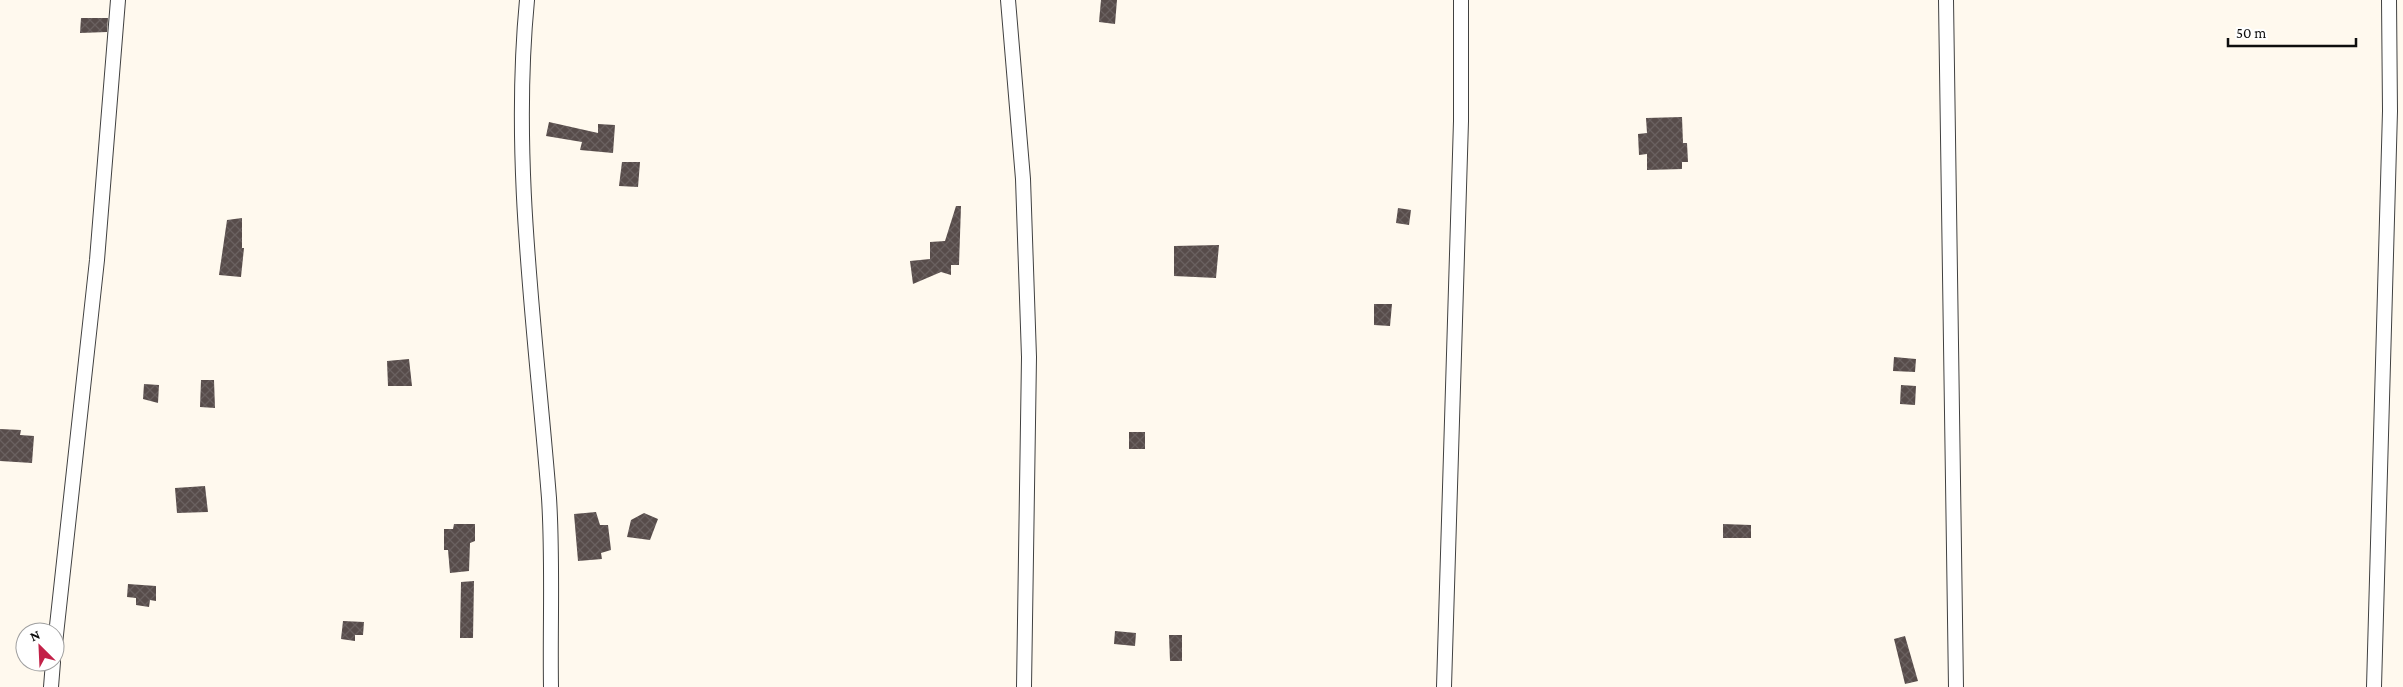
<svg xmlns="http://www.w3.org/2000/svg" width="2403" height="687" font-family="'Crimson Pro',serif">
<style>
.building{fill:url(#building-cross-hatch)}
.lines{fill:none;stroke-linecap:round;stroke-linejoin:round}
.street-casing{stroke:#414141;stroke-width:16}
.street{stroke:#fff;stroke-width:14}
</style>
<defs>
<pattern id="building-cross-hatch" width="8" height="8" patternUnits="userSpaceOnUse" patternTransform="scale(1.25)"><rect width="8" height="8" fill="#574c4a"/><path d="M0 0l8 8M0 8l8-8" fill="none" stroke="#6a6160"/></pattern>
</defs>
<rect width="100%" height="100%" fill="#fff9ee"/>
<path class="building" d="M1101,0H1117L1115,24L1099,22Z
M81,18H108L107,32L80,33Z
M1682,117L1683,143H1687L1688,162H1682V169L1647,170V154L1639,155L1638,134L1647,133L1646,118Z
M549,122L598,133V124L615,125L613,153L580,150L582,142L546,136Z
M622,162H640L638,187L619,186Z
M956,206H961L959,265H951V275L941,272L913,284L910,261L930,259V242L945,241Z
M1398,208L1411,210L1409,225L1396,223Z
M242,218V248H244L241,277L219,275L227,220Z
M1219,245L1216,278L1174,276V246Z
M1374,304H1392L1390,326L1374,325Z
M1894,357L1916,359L1915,372L1893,371Z
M409,359L412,386H388L387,361Z
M201,380H214L215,408L200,407Z
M144,384L159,385L158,403L143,399Z
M1901,385L1916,386L1915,405L1900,404Z
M0,429L21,430L20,435L34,436L32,463L0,461Z
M1129,432H1145V449H1129Z
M205,486L208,512L177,513L175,488Z
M596,512L600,525H608L611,550L601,553L602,559L578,561L574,514Z
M644,513L658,519L650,540L627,537L631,520Z
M454,524H475V541L470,543L469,571L450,573L448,550H444V529H453Z
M1723,524L1751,525V538H1723Z
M474,581L473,638H460L461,582Z
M128,584L156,586V601L150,600L149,607L136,605V598L127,597Z
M343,621L364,622L363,635H355V641L341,639Z
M1115,631L1136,633L1135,646L1114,644Z
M1169,635H1182V661H1170Z
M1905,636L1918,681L1905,684L1894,639Z"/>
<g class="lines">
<defs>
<path id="street" d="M527,0C511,166 536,333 549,498C553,560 550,624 551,687
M1008,0L1023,179L1029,357L1024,687
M1946,0L1956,687
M55,644L97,260L118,0
M51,687L53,662
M1444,687L1461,121V0
M2374,687L2390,111L2389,0"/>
</defs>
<use href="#street" class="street-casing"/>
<use href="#street" class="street"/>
</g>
<g transform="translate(40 647) rotate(336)"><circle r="24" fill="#ffffff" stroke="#9f9f9f"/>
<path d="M0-4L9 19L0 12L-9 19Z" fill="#c32148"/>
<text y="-8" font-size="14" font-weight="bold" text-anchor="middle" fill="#0e0e0e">N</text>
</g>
<path d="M2228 38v8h128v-8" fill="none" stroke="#0e0e0e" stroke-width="2.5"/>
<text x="2236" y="38" font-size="15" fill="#0e0e0e" stroke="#ffffff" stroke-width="4" paint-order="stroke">50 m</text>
</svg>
